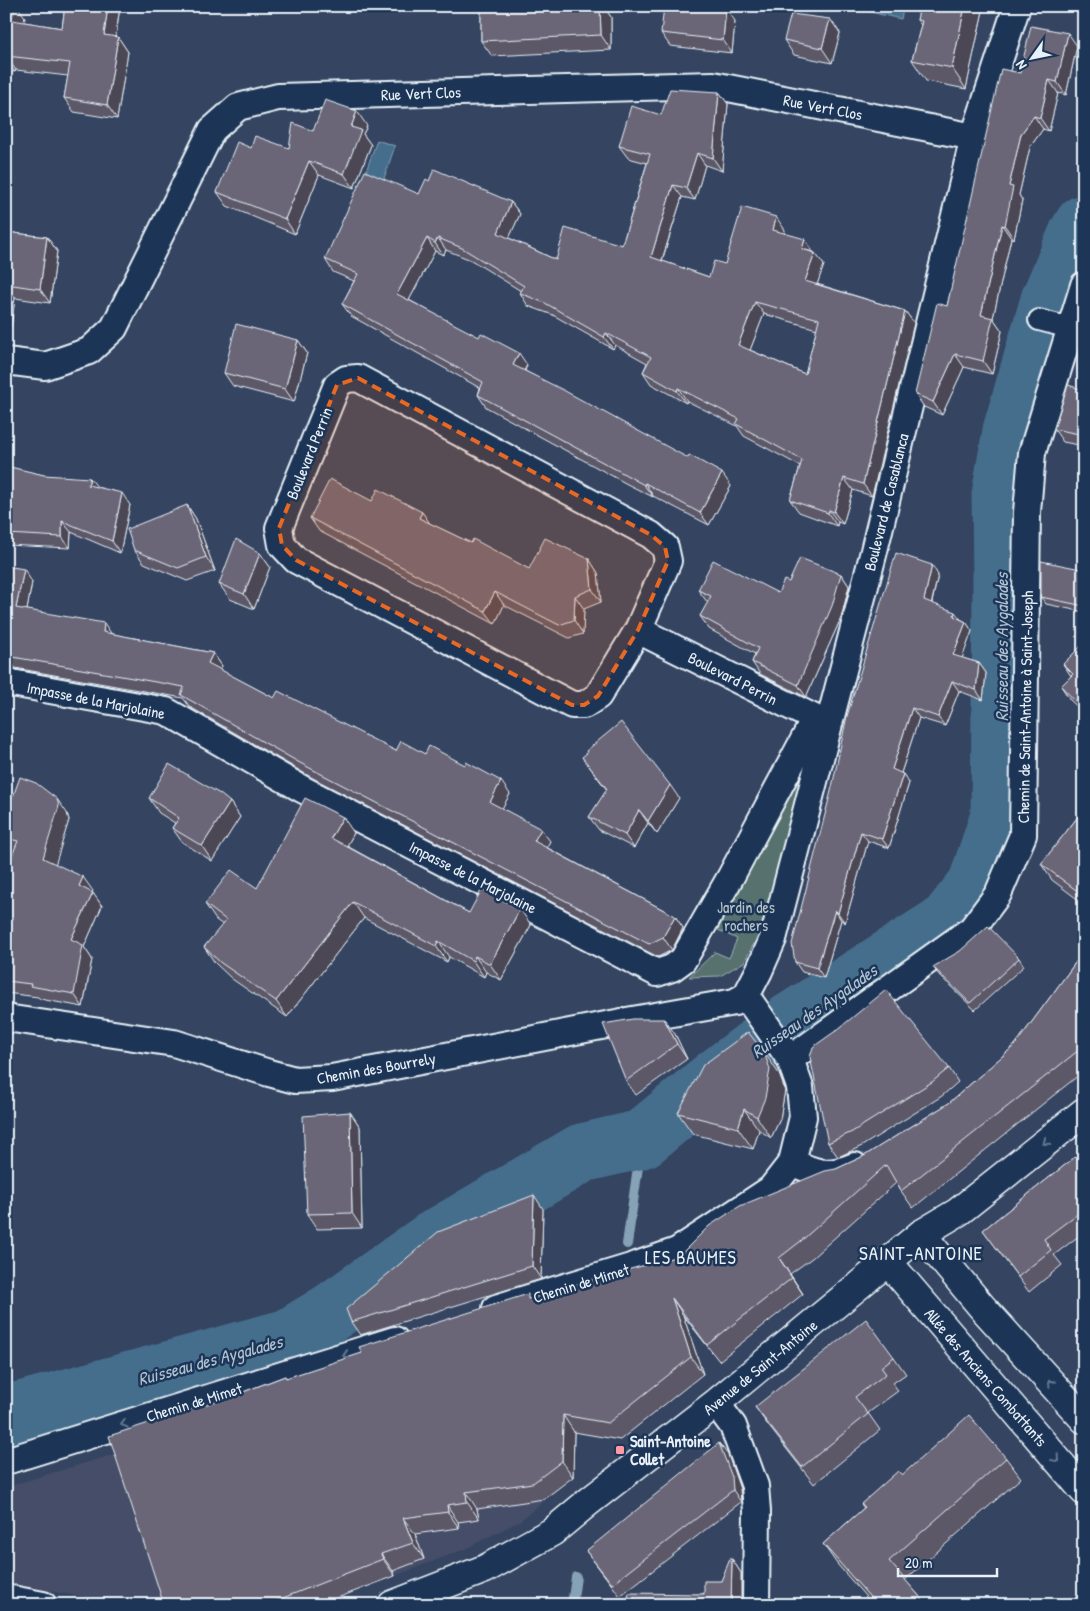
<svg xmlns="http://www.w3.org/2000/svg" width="1090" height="1611" font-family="'Patrick Hand',sans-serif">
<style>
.built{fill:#444e68}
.green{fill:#56716e;stroke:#9fb1b3}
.water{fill:#456e8c;stroke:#86a2b7}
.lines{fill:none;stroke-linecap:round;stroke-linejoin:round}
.stream{stroke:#86a2b7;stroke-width:10}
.river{stroke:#456e8c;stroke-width:59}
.pedestrian-casing{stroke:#e8f1f8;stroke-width:24}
.minor-casing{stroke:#e8f1f8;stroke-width:30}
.tertiary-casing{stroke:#e8f1f8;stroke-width:31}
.secondary-casing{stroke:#e8f1f8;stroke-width:31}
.pedestrian{stroke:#1d3557;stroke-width:20}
.minor{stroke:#1d3557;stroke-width:26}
.tertiary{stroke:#1d3557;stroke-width:28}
.secondary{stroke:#1d3557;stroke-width:28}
.wall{fill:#5c5867;stroke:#e8f1f8;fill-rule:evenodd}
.shaded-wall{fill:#4b4754;stroke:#e8f1f8}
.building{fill:#6b6678;stroke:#e8f1f8;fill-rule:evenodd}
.oneway{stroke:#64778f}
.marked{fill:#e86824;fill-opacity:0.2;stroke:#e86824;stroke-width:4;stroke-dasharray:10 6;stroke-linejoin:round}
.poi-dot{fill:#ff9aa2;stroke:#1d3557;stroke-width:2}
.labels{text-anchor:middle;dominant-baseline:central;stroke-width:5;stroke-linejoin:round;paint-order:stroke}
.street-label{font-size:16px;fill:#e8f1f8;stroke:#1d3557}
.park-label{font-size:16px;fill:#b5c4c8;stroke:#1d3557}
.poi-label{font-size:16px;font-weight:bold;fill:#e8f1f8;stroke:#1d3557;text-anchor:start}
.water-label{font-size:18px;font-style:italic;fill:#afc3d2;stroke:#1d3557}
.neighbourhood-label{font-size:18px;letter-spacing:1px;fill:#e8f1f8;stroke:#1d3557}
.quarter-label{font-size:19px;letter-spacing:1px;fill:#e8f1f8;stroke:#1d3557}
</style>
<rect width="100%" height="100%" fill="#344461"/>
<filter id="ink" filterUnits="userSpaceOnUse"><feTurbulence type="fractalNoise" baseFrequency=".02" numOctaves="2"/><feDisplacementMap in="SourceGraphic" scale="10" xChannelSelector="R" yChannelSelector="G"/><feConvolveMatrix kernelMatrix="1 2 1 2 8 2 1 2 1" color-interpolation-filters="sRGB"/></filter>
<g filter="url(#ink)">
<path class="built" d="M609,1294L589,1434L574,1432L573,1477L520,1521L465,1549L319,1605H132L6,1584V1487L121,1452Z"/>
<path class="green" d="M808,756L764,925L744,962L720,976L689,977L715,952L729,958L737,939L718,930L737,883Z"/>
<path class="water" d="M867,6H904L901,19L870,12Z
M377,140L395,146L382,184L364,177Z"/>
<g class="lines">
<path class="stream" d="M627,1244L642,1139
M572,1605L576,1577"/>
<path class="river" d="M6,1415L289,1338L330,1313L432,1241L582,1153L642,1139L715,1079L788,1024L948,922L977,885L1000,816L1002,591L1001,495L1012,431L1050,300L1078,234L1084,224"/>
<defs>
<path id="pedestrian" d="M1039,320L1070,328"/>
<path id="minor" d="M6,361L45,366L89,351L114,328L212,130L238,107L278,97L713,85L974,137
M638,630L668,561L665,547L651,535L358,378L346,379L337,385L279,528L282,545L296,560L572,705H584L598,696L638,630L828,725
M6,682L166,711L302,789L657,973L672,968L683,960L730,878L815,719
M746,996L759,971L773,939L873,555L974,137L1017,6
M6,1018L174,1043L269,1073L295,1080L332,1078L627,1021L735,1002L746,996
M790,1059L972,929L998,894L1023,835L1027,512L1032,453L1084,285
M792,1162C816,1174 829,1177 855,1166
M496,1308L631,1267L677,1251L771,1189L792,1162L803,1117L800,1087L790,1059L746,996
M716,1403L733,1426L755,1486L757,1511L756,1605
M6,1461L395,1340
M6,1598L43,1605"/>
<path id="tertiary" d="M921,1234L958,1212L1084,1112"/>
<path id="secondary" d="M888,1262L1084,1491
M392,1605L485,1569L552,1532L587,1503L716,1403L921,1234L982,1307L1084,1419"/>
</defs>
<use href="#pedestrian" class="pedestrian-casing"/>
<use href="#minor" class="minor-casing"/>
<use href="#tertiary" class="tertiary-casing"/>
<use href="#secondary" class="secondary-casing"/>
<use href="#pedestrian" class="pedestrian"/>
<use href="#minor" class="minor"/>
<use href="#tertiary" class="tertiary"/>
<use href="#secondary" class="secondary"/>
</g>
<path class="wall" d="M6,6L25,17L24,22L62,28L65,6H120L116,37H118L128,52L117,119L74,112L64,98L68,76L16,70L15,72L6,71Z
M481,6H603L611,17V50L492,56L481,41Z
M911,6H984L966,89L926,81L912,60L921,25L917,20L919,13L915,12Z
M683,8L735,21L732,53L670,46L661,33Z
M830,19L840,33L832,63L794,55L784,40Z
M1077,46L1066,95L1058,93L1049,131L1043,129L1030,147L1019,195L1022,200L1014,239L1011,238L993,318L1002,331L992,374L964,367L942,415L924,407L915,394L947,306L1020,73Z
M719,92L728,104L722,171L705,165L695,200L682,197L662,261L709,277L725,264L785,230L784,234L815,253L824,265L817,284L905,311L914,323L872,496L853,490L843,524L838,522L837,526L799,512L790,500L800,466L744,436L737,426L687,401L686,403L651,384L643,372L647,363L615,345L613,349L553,315L528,306L520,293L521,291L471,260L446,250L443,255L435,251L409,300L527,365L525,371L731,486L709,525L653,496V497L627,484L486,407L478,395L480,388L351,316L342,304L354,281L333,272L325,259L419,194L429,181L511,202L520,214L509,238L556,260L622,245L647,163L628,158L619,146L661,115ZM764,314L817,329L805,374L750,350Z
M367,126L363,134L371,145L354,188L319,175L295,234L227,206L217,192L251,148H289L313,131Z
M6,232L47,237L57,251L50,303L15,298L11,327H6Z
M298,340L307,353L294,402L233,386L224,373Z
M1084,390V446L1063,442L1054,429Z
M6,465L7,467L97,487L130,505L120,553L71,532L70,548L6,545Z
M372,501L422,512L429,523L471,543L529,569L589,559L598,573L601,602L584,609L583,634L569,638L504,605L495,624L319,531L310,518Z
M187,505L196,519L215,571L187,581L144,563L134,550Z
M260,553L270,567L254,609L230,599L219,584Z
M1084,559V612L1046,604L1041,597L1081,569Z
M6,566L32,582L27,610L112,634L213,653L222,666L220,670L274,698L396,751L425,754L510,794L502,808L550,841L546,847L675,916L683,928L672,950L658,957L309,776L190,707L183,698L15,668L9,659L6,658Z
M841,574L849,586L841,618L806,697L760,674L752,662L755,654L709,629L700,616L708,603L698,590L778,593L789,582Z
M938,575L932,603L966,622L972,631L962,658L979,663L986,673L983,700L959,691L945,726L919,718L901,773L903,774L909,783L889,848L868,841L845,923L841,920L824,978L802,972L795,962Z
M1084,643V713L1070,700L1061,686L1071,676L1063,664Z
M582,757L679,798L657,834L648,823L634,848L599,830L589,817L607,790Z
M149,798L230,802L240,817L212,861L182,842L172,828L175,823L159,813Z
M1084,809V904L1052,880L1041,864Z
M67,813L69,820L55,864L93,891L92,892L102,906L84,947L92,959L83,1007L40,999L38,997L6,993V885L8,882L14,851L9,849L6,845V816Z
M354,833L347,846L469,913L531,925L501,980L486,972L484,977L449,957L447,962L364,918L287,1017L232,979L215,963L204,947L223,925L216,920L205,904L257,888Z
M1084,951V1071L913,1208L901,1191L896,1183L812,1258L790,1274L803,1294L719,1361L683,1315L703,1374L620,1440L574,1432L573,1477L544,1499L477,1509L479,1519L458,1522L459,1528L415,1534L424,1559L393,1571L395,1576L319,1605H166L162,1599L238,1394L285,1376L287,1378L531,1298L679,1256L836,1169L864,1156L949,1103L1015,1045Z
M1019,958L1024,966L975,1010L939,975L933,967Z
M675,1034L687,1059L636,1095L626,1081Z
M949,1068L958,1082L942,1096L862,1146L838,1157L828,1143Z
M779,1074L785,1090L780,1119L771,1138L759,1130L753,1149L693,1134L678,1113Z
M350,1112L360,1127L362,1228L317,1229L307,1214Z
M1084,1150V1232L1054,1255L1062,1265L1029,1292L983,1230Z
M543,1209L541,1279L360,1335L351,1322Z
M894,1357L906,1374L893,1383L898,1391L868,1413L880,1430L814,1484L767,1424L755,1407Z
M728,1455L740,1489L741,1502L620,1596L586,1551Z
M1006,1458L1021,1478L905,1580L927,1605H873L837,1564L823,1544L864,1508L861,1504L902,1475Z
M732,1559L741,1573V1605H633L628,1597L704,1594L721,1581Z"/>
<path class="shaded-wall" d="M14,6H17L25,17L22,34L12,20Z
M108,6H120L114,49L104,35Z
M600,6H603L611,17V50L601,35Z
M965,6H984L966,89L952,68Z
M726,8L735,21L732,53L723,40Z
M830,19L840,33L832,63L822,48Z
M1068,33L1077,46L1066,95L1057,82Z
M118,37L128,52L117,119L107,105Z
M6,57L16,70L15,72L6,60Z
M1049,80L1058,93L1049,131L1040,118Z
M719,92L728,104L722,171L713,158Z
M357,111L367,126L363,134L371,145L354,188L344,174L351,127Z
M1034,116L1043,129L1030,147L1019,195L1022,200L1014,239L1005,226L1009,186L1021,134Z
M697,153L705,165L695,200L686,188Z
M309,161L319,175L295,234L285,219Z
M673,185L682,197L659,269L651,257Z
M511,202L520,214L506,245L498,233Z
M776,217L785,230L781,243L773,230Z
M1002,225L1011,238L993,318L1002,331L992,374L983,361L981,315Z
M47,237L57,251L50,303L40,289Z
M427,238L435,251L406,306L397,294Z
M438,238L446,250L443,255L435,243Z
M805,239L813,252L802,249Z
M815,253L824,265L814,293L805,281Z
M6,286L15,298L11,327L6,321Z
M755,302L764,314L747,358L738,345Z
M905,311L914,323L872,496L863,484Z
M606,333L615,345L613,349L604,337Z
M298,340L307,353L294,402L285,389Z
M519,353L527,365L521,377L513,365Z
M955,354L964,367L942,415L933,402Z
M678,388L687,401L686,403L677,391Z
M722,473L731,486L709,525L700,513Z
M90,478L99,489L88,485Z
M844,478L853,490L843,524L834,512Z
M645,483L653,496V497L644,485Z
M122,493L130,505L120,553L112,541Z
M187,505L196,519L215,571L206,557Z
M829,510L838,522L837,526L828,513Z
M422,512L431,525L419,518Z
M62,521L71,532L70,548L62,537Z
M260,553L270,567L254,609L244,594Z
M589,559L598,573L601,602L592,589Z
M932,565L938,575L930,609L924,600Z
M24,569L32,582L25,621L16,608Z
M841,574L849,586L841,618L806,697L798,685Z
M495,592L504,605L495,624L485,611Z
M575,596L584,609L583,634L574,620Z
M955,612L962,621L954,616Z
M966,622L972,631L960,664L953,655Z
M104,623L113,636L103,632Z
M213,653L222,666L217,676L208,663Z
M979,663L986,673L983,700L976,690Z
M952,681L959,691L945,726L938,717Z
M912,708L919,718L899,779L892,769Z
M903,774L909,783L889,848L882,839Z
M501,781L510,794L499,814L490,802Z
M670,785L679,798L657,834L648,821Z
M57,799L67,813L69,820L53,872L43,858Z
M230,802L240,817L212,861L202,846Z
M639,810L648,823L634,848L625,835Z
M343,817L354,833L343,853L331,838Z
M541,829L550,841L543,854L534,841Z
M861,832L868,841L845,923L838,913Z
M83,877L93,891L89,900L79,886Z
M1084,878V901L1076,890Z
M93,893L102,906L84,947L92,959L83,1007L74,994L71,939Z
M353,902L364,918L287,1017L276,1001Z
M520,909L531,925L501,980L490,964Z
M835,910L841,920L824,978L817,968Z
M675,916L683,928L672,950L663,937Z
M438,941L449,957L447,962L436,946Z
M475,956L486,972L484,977L473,961Z
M664,1019L675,1034L687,1059L677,1044Z
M764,1052L779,1074L785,1090L780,1119L771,1138L757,1117Z
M744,1109L759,1130L753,1149L738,1128Z
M350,1112L360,1127L362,1228L352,1213Z
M534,1195L543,1209L541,1279L532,1266Z
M779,1258L790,1274L803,1294L792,1278Z
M672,1298L683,1315L703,1374L691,1357Z
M563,1415L574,1432L573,1477L562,1461Z
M719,1443L728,1455L740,1489L741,1502L733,1490Z
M466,1492L477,1509L479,1519L467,1502Z
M447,1505L458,1522L459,1528L448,1512Z
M403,1518L415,1534L424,1559L413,1543Z
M381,1554L393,1571L395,1576L383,1559Z
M732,1559L741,1573V1605H731Z"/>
<path class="building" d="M6,6H14L12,20L62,28L65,6H108L104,35L118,37L107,105L64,98L70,63L6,56Z
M481,6H600L601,35L481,41Z
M664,6H676L683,8V6H707L726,8L723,40L661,33Z
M920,6H965L952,68L912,60L922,21L917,20Z
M791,14L830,19L822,48L784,40Z
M1031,26L1068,33L1057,82L1049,80L1040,118L1034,116L1021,134L1009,186L1013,187L1005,226L1002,225L981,315L993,318L983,361L955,354L933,402L915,394L937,303L947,306L1001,69L1020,73Z
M670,89L719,92L713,158L697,153L686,188L673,185L651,257L709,277L714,261L725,264L742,207L776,217L773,230L805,239L802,249L815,253L805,281L905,311L863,484L844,478L834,512L829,510L828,513L790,500L802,460L736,424L739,419L678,388L677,391L643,372L651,357L606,333L604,337L545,303L520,293L524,286L462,248L438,238L435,243L427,238L397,294L479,337L481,333L519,353L513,365L565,391L688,458L689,455L722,473L700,513L645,483L644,485L619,471L478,395L483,382L342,304L358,274L325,259L365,171L419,194L426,179L429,181L434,169L511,202L498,233L556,260L565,228L622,245L650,154L619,146L631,106L661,115ZM755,302L819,319L805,374L738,345Z
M325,100L357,111L351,127L361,130L344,174L309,161L285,219L217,192L237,142L251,148L255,136L289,148L293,123L313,131Z
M6,232L47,237L40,289L6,284Z
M236,324L298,340L285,389L224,373Z
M1068,385L1084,390V435L1054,429Z
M6,466L44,475L90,478L88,485L122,493L112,541L62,521V537L6,534Z
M330,479L372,501L378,489L422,512L419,518L471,543L473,539L529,569L545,538L589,559L592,589L575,596L574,620L559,625L495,592L485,611L310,518Z
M187,505L206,557L178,568L134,550L127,529Z
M236,539L260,553L244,594L219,584Z
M896,553L932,565L924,600L955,612L954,616L966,622L953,655L979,663L976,690L952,681L938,717L912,708L892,769L903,774L882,839L861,832L838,913L835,910L817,968L795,962L792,944L832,787L847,716Z
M800,558L841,574L832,606L798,685L752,662L758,648L700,616L711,596L698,590L713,560L778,593L784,580L789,582Z
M1083,559H1084V606L1041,597V561L1081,569Z
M6,566L24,569L16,608L104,623L103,632L213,653L208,663L274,698L278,691L396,751L401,741L425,754L429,746L465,765L466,762L501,781L490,802L541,829L534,841L675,916L663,937L649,944L300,763L181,695L184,687L7,656L8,648L6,647Z
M1084,643V701L1079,705L1061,686L1073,674L1063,664Z
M621,722L670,785L648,821L639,810L625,835L589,817L607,789L582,757L587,753L586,751Z
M169,764L220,794L230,802L202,846L172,828L179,818L149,798Z
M20,777L36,783L57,799L59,806L43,858L83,877L79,886L93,893L71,939L83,945L74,994L30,986L31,984L6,981V885L8,882L13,853L18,841L6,838V816Z
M305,798L343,817L331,838L469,913L482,889L520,909L490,964L475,956L473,961L438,941L436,946L353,902L276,1001L221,963L204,947L226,920L205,904L231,870L257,888Z
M1084,809V878L1076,890L1041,864Z
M988,926L1019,958L970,1003L933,967L960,951Z
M1084,951V1046L901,1191L886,1165L801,1241L779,1258L792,1278L707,1345L672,1298L691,1357L608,1423L563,1415L562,1461L533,1483L466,1492L467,1502L447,1505L448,1512L403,1518L413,1543L381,1554L383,1559L265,1605H219L162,1599L109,1436L238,1394L285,1376L286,1378L362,1353L359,1347L528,1294V1299L597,1278L679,1256L709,1226L740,1206L825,1171L836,1169L864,1156L949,1103L1015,1045Z
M886,990L949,1068L932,1082L852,1132L828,1143L810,1057L813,1047L837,1030Z
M633,1019H664L677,1044L626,1081L603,1024Z
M748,1032L764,1052L770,1069L765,1098L757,1117L744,1109L738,1128L678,1113L703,1065Z
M350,1112L352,1213L307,1214L303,1116Z
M1084,1150V1209L1044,1239L1051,1250L1018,1277L983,1230Z
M534,1195L532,1266L351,1322L346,1309L438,1232Z
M866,1319L894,1357L881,1367L886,1374L855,1397L868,1414L802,1467L755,1407Z
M969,1415L1006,1458L889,1561L927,1605H877L823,1544L865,1507L861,1504L898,1471L902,1475Z
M719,1443L732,1477L733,1490L612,1584L586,1551Z
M730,1559H732L731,1605H649L628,1597L629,1593L704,1594V1581H721Z"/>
<defs><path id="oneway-chevron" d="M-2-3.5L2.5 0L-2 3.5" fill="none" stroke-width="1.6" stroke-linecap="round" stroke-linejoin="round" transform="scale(1.25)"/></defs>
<g class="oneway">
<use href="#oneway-chevron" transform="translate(1046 1142) rotate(141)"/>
<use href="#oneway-chevron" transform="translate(346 1355) rotate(163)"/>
<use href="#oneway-chevron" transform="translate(1051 1383) rotate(-133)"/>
<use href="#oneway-chevron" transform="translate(124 1424) rotate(163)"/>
<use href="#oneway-chevron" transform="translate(1056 1459) rotate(49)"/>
</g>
</g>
<path class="marked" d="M358,378L651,535L665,547L668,561L638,630L598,696L584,705H572L296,560L282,545L279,528L337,385Z"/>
<rect class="poi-dot" x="615" y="1445" width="10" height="10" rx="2.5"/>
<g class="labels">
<g class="street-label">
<text transform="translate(421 93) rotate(-2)">Rue Vert Clos</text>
<text transform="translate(823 107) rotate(11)">Rue Vert Clos</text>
<text transform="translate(309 453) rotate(-68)">Boulevard Perrin</text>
<text transform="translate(886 502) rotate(-76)">Boulevard de Casablanca</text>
<text transform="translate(733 678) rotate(27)">Boulevard Perrin</text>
<text transform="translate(96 700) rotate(11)">Impasse de la Marjolaine</text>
<text transform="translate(1025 707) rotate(-89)">Chemin de Saint-Antoine à Saint-Joseph</text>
<text transform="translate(473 877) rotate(27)">Impasse de la Marjolaine</text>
<text transform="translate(376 1068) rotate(-10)">Chemin des Bourrely</text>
<text transform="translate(581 1283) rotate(-17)">Chemin de Mimet</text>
<text transform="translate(760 1367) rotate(-39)">Avenue de Saint-Antoine</text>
<text transform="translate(986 1377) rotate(49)">Allée des Anciens Combattants</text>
<text transform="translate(194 1402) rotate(-17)">Chemin de Mimet</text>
</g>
<g class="park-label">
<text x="746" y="907">Jardin des<tspan x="746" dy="18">rochers</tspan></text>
</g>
<g class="poi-label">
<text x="630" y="1441">Saint-Antoine<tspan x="630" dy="18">Collet</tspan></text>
</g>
<g class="water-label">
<text transform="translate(1001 647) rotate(-90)">Ruisseau des Aygalades</text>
<text transform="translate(814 1011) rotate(-35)">Ruisseau des Aygalades</text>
<text transform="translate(210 1360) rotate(-15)">Ruisseau des Aygalades</text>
</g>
<g class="neighbourhood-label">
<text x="691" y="1257">LES BAUMES</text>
</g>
<g class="quarter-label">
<text x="921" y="1253">SAINT-ANTOINE</text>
</g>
</g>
<rect width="1090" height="1611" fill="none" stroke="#1d3557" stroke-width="25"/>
<rect x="12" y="12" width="1065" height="1586" fill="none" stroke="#e8f1f8" stroke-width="2" filter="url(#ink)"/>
<g transform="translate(1032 58) rotate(237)" stroke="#1d3557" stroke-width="4" paint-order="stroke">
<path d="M0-4L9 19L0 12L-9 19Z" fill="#e8f1f8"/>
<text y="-8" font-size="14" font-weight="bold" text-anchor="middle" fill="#e8f1f8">N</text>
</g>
<path d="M898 1568v8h99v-8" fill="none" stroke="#e8f1f8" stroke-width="2.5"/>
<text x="905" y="1568" font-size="15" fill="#e8f1f8" stroke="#1d3557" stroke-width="4" paint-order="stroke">20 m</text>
</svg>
